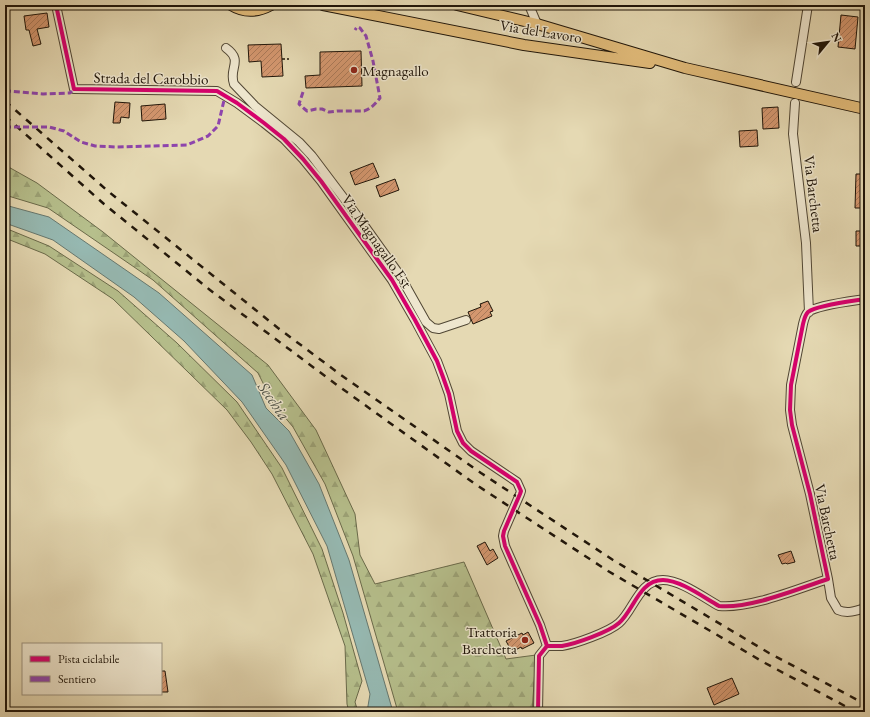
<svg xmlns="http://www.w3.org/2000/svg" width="870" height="717" font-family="'EB Garamond',serif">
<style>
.forest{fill:url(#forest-firs);stroke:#6a6a4a}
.water{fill:#96b9b2;stroke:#66776e}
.building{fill:url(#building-hatch);stroke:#1f1509}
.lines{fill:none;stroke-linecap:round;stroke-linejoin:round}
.minor-casing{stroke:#504634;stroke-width:10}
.major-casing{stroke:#1f1509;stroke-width:12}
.path{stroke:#1f1509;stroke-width:1.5;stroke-dasharray:3 2;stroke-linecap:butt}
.minor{stroke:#eee6ce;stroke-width:8}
.major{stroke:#e2bc7a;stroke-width:10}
.rail{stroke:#1f1509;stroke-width:2.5;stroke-dasharray:7 7;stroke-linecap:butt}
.quiet{stroke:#8e44ad;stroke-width:3;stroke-dasharray:6 3;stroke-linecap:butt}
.cycleway-casing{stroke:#eee6ce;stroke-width:6}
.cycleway{stroke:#d6006c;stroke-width:4}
.poi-dot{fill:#8f2418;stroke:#eee6ce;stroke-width:1.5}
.labels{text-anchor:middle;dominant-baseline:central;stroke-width:3;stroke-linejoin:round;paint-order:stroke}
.street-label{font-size:15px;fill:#1f1509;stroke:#eee6ce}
.poi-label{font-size:15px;fill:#1f1509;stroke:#eee6ce;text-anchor:start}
.water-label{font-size:16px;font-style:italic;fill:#494e44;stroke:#eee6ce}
</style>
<defs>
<pattern id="forest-firs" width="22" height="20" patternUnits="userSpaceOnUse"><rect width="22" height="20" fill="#b6bf8c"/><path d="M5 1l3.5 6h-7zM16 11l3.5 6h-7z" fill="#9ca377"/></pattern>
<pattern id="building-hatch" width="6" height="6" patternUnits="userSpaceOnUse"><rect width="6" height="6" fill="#d4976f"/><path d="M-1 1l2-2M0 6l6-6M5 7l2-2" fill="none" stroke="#ab7a59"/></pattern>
</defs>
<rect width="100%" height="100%" fill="#e5d9b3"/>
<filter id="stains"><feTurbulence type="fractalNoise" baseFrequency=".005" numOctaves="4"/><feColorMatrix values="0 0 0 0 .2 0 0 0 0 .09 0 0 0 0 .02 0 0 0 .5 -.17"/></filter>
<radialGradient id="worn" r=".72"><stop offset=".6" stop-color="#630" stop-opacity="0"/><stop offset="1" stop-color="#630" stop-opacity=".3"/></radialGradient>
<path class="forest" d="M5,165L37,183L103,232L268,365L316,430L355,514L360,555L375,584L464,562L506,659L536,655L532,712H398L353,556L325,484L293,427L273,403L258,373L153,280L48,208L5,195Z
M5,228L49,246L118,291L177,343L237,402L282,468L322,549L343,613L362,681L355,702L358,712H349L347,704L345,646L313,554L272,474L251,442L227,410L113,299L45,254L5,238Z"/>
<path class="water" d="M5,205L49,217L159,293L252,375L266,408L289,431L319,484L349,560L393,712H367L370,694L327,546L286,465L242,402L184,341L134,297L53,240L5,223Z"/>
<path class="building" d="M47,13L49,27L37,29L41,44L33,46L29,30H26L24,16Z
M841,15L858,17L855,49L838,47Z
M281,44L283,76L262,77L261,61L249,62L248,45Z
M361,51L362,86L306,88L305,76L320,75V52Z
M115,102L130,103L129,118L121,117L120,123H113Z
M165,104L166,119L142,121L141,106Z
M778,107L779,128L763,129L762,108Z
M757,130L758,146L740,147L739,131Z
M373,163L379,177L355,185L350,172Z
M856,174H865V208H855Z
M395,179L399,190L380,197L376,186Z
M856,231H865V246H856Z
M488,301L493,311L490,312L492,316L473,324L468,312L481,307L480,304Z
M485,542L490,551L493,549L498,558L487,565L477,546Z
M791,551L795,562L787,564L786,563L782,564L778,555Z
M528,632L534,643L522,649L521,647L512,652L506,641L522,633L523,635Z
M161,671H165L168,692H161Z
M732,678L739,694L714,705L707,688Z"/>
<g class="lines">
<defs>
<path id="minor" d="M56,5L74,89L217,91L237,103L264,123L284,139L303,159L321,181L392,280L415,320L437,361L443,377L449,394L457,431L463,443L471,451L517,482L521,491L520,494L504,531L503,536L505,546L540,625L547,646L539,656L538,712
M529,5L537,24
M226,48C244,61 228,68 234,84L255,106L299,142L312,156L361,221L399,274L426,322L433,328L439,329L466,320
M796,82L808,5
M795,103L793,134L806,243L809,312
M828,579L831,598L838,610C847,614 856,611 865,608
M547,646C552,646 557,646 562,646C575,644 609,632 619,623C634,610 639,580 663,580C680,580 703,597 719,606C750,609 797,589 828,579L810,494L792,425L790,410L791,385L803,324C804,320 805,315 808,312C817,305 852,301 865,299"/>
<path id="major" d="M231,5C244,13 258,12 271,5
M323,5L524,45L650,63
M457,5L537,24L685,68L865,109"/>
</defs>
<use href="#minor" class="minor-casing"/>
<use href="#major" class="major-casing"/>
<path class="path" d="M282,59H289"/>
<use href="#minor" class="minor"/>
<use href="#major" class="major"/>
<path class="rail" d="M5,101L109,192L278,328L341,375L481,473L613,560L769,653L865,704
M5,116L104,204L210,290L337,385L475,484L608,571L765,663L856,712"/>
<path class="quiet" d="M5,92L9,91L43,94L70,93L74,89
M303,92L299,104L307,111L316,109H322L329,112L337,111H364C371,109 376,103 380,98L373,61L366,36L360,28L357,27L355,30
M5,127H49L64,131L81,142L95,146L117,147L187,145L208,136L218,126L225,96"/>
<defs>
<path id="cycleway" d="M56,5L74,89L217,91L237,103L264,123L284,139L303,159L321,181L392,280L415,320L437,361L443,377L449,394L457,431L463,443L471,451L517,482L521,491L520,494L504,531L503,536L505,546L540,625L547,646L539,656L538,712
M547,646C552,646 557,646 562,646C575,644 609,632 619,623C634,610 639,580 663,580C680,580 703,597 719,606C750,609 797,589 828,579L810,494L792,425L790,410L791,385L803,324C804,320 805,315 808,312C817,305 852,301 865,299"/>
</defs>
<use href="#cycleway" class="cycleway-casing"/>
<use href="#cycleway" class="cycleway"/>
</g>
<g class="poi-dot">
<circle cx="354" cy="70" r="4"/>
<circle cx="525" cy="640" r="4"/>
</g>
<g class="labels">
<g class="street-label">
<text transform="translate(541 31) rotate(9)">Via del Lavoro</text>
<text transform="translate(151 78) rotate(1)">Strada del Carobbio</text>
<text transform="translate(814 194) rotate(83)">Via Barchetta</text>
<text transform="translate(377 241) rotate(55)">Via Magnagallo Est</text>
<text transform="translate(828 522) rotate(78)">Via Barchetta</text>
</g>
<g class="poi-label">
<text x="362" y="70">Magnagallo</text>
<text x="517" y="631" text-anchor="end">Trattoria<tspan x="517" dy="17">Barchetta</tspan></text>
</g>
<g class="water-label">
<text transform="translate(274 401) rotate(55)">Secchia</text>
</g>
</g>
<rect width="870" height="717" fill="none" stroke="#e5d9b3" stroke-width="20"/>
<rect x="6" y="6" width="858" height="705" fill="none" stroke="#1f1509" stroke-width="2"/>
<rect x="10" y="10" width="850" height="697" fill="none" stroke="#1f1509"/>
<rect x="22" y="643" width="140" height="52" fill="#eee6ce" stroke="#9b927f"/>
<rect x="30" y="656" width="20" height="6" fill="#d6006c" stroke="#9b927f"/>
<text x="58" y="663" font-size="12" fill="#1f1509">Pista ciclabile</text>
<rect x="30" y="676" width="20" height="6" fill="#8e44ad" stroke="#9b927f"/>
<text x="58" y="683" font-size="12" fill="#1f1509">Sentiero</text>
<g transform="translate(828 42) rotate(61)" stroke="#eee6ce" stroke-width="3" paint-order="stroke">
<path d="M0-3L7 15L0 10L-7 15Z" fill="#1f1509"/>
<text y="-6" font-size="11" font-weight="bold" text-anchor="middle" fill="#1f1509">N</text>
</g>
<rect width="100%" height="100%" filter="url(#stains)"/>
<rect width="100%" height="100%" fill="url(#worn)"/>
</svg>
